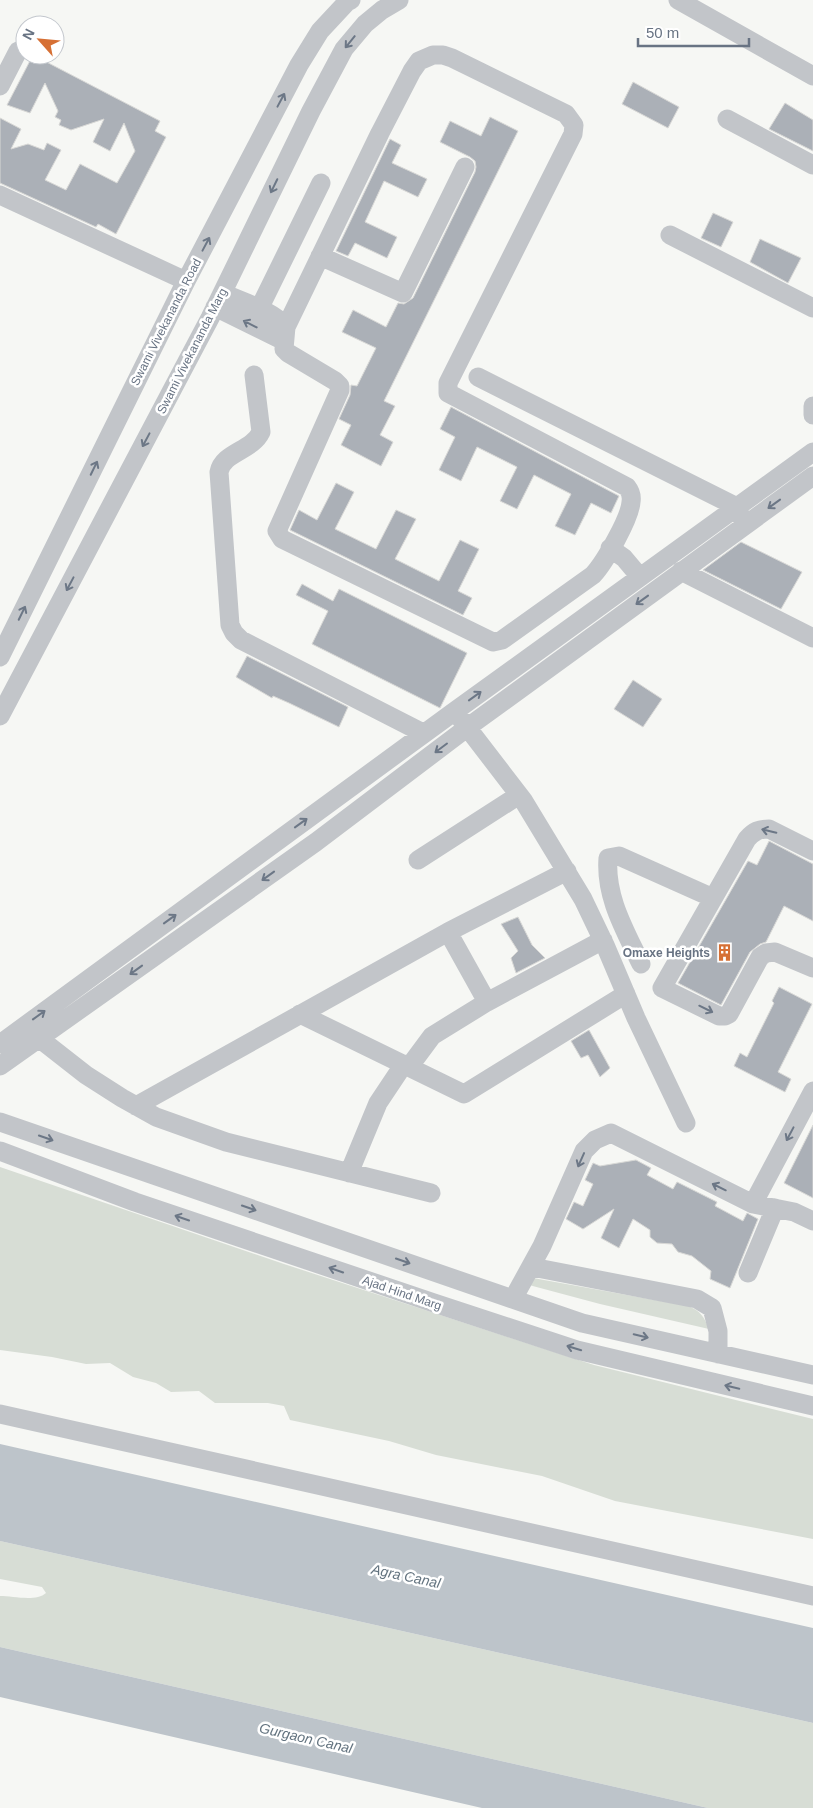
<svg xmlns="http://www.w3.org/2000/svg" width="813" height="1808" font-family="Helvetica,sans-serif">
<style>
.green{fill:#d7ddd5}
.water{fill:#bdc4ca}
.building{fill:#abb0b7;stroke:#d8d8d6}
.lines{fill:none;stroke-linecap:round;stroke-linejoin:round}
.minor{stroke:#c2c5c9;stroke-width:19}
.oneway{stroke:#6c7786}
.labels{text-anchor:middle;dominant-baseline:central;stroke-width:5;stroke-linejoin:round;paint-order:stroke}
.street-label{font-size:12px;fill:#687383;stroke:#fff}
.poi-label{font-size:12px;font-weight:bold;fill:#687383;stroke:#fff;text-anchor:end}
.water-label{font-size:14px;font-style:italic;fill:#63737f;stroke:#fff}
</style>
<rect width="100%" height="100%" fill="#f6f7f4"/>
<path class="green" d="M0,1167L284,1264L594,1365L813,1419V1539L615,1501L542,1476L436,1455L389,1441L290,1420L284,1406L268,1403H215L199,1391L171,1392L156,1383L133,1377L110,1363L86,1364L52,1357L0,1350Z
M533,1278L688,1306C701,1311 704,1317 709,1329L600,1304L529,1285Z
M0,1541L813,1723V1808H708L0,1647V1596C13,1596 36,1602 46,1593L42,1587L0,1579Z"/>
<path class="water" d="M0,1444L813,1628V1723L0,1541Z
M0,1647L708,1808H482L0,1697Z"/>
<path class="building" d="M33,55L160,121L155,131L166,137L116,234L98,224L96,227L0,183V118L21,129L11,149L28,144L44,150L47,143L61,150L45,180L66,190L80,164L117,183L135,151L124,123L110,151L93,142L104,119L71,130L59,125L61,120L55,117L58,111L45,83L30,113L7,105Z
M633,82L679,107L668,128L622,104Z
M785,103L813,120V151L769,129Z
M490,117L518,131L384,401L395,406L380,435L393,442L381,466L341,445L351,425L339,419L350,395L351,385L357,386L376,348L342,332L353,310L386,327L398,303L404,304L413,298L475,172L476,167L475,161L470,157L440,142L450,121L481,136Z
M390,139L401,145L392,163L427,179L418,197L384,181L365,222L397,237L387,258L355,243L348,256L336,251Z
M713,213L733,222L721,247L701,238Z
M760,239L801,258L788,283L750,262Z
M451,407L619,496L611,513L591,503L575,535L555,526L571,494L534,475L517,509L500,501L517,467L477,447L461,481L439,470L455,437L440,429Z
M336,483L354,492L335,529L376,549L396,510L416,519L395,559L439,581L460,540L479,549L458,591L472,598L463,615L290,530L299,510L317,520Z
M741,542L802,572L781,609L703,570Z
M302,584L333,601L339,589L467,653L440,708L312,644L328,611L296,595Z
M247,656L348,707L339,727L289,703L273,696L272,698L236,677Z
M633,680L662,699L643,727L614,709Z
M769,841L813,864V921L784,906L766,942L760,944L750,952L721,1005L678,983L748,861L757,865Z
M518,917L532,945L545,958L516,973L511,958L518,951L501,924Z
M779,987L812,1004L778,1072L791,1079L785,1092L734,1066L740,1053L747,1057L774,1003L772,1001Z
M589,1030L610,1068L600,1077L588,1055L581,1058L571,1041Z
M813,1125V1198L784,1183Z
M636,1160L651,1168L647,1175L673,1189L677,1182L717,1202L715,1206L743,1221L747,1213L758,1219L730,1288L710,1279L711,1271L692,1256L678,1252L672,1244L657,1243L650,1237V1230L633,1219L619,1248L601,1238L614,1209L583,1229L566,1219L574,1202L583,1206L593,1184L585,1180L593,1163L600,1166Z"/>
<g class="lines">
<path class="minor" d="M678,0L813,76
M433,55H443L452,58L566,114L574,125L573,134L448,383V393L627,487C631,492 632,496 631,502C630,518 605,562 593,575L502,640L493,642L282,539L277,531L340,390V386L335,381L288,353L284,349L286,327L380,133L412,71L419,61Z
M0,86L18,51
M727,119L813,165
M0,195L186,281
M670,235L813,308
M320,256L403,293L465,167
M223,293C240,301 274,311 286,327
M215,307L284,341
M259,309L321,183
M254,375L261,432C252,451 223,452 219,472L230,625L234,633L241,640L423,733
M478,377L737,507L741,517
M813,406V415
M610,548L624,558L640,577
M681,571L813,638
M0,657L186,281L299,65L320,31L347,2L351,0
M0,716L210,318L311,111L344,49L365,24L382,10L399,0
M460,718L523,800L583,899L605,945L636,1018L686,1123
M813,851L769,829C759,829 754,831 747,839L662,988L719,1016H725L729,1014L760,957L766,953L775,952L813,968
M418,860L519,795
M448,932L487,1002L603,940
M641,964C625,930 605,897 608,858L619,856L713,898
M300,1014L464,1094L626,994
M40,1039L86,1075L122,1098L156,1117L226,1142L431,1193
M0,1044L455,711L813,452
M0,1066L316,842L468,727L813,476
M409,1067L432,1036L487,1002
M136,1106L448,932L567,871
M0,1122L582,1323L813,1375
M0,1151L135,1202L434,1303L577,1350L813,1406
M349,1173L378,1103L404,1064
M753,1204L813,1091
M532,1267L697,1299L712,1308L718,1331V1354
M748,1273L775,1208
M513,1299L542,1246L584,1151L595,1140L611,1133L753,1204L794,1212L813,1221
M0,1414L813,1596"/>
</g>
<defs><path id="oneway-shaft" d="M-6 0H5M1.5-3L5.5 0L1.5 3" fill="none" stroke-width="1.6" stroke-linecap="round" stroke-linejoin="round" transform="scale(1.25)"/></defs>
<g class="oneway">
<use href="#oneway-shaft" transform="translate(350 42) rotate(129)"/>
<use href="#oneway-shaft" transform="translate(281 100) rotate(-62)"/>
<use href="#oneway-shaft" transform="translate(274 186) rotate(116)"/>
<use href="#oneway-shaft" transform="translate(206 244) rotate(-62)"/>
<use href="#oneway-shaft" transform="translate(250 324) rotate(-153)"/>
<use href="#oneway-shaft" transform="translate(146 440) rotate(118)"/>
<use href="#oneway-shaft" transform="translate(94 468) rotate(-64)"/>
<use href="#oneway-shaft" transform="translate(774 504) rotate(144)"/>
<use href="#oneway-shaft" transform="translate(70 584) rotate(118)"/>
<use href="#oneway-shaft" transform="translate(642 600) rotate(144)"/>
<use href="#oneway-shaft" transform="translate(22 613) rotate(-64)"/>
<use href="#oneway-shaft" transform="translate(475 696) rotate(-36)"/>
<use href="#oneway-shaft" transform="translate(441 748) rotate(143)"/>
<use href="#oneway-shaft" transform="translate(301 823) rotate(-36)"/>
<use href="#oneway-shaft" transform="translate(769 831) rotate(-167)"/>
<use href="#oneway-shaft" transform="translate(268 876) rotate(144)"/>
<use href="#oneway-shaft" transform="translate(170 919) rotate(-36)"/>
<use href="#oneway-shaft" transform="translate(136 970) rotate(144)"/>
<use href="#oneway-shaft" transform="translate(706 1009) rotate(26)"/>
<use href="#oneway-shaft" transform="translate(39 1015) rotate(-36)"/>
<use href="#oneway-shaft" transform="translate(790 1134) rotate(118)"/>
<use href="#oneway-shaft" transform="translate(46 1138) rotate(19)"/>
<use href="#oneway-shaft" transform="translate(581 1160) rotate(114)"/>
<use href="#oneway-shaft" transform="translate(719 1187) rotate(-154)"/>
<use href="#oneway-shaft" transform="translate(249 1208) rotate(19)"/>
<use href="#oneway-shaft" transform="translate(182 1218) rotate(-161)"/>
<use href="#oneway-shaft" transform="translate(403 1261) rotate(19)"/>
<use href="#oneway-shaft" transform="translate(336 1270) rotate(-161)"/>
<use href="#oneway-shaft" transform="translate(641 1336) rotate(13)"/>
<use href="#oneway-shaft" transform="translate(574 1348) rotate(-163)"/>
<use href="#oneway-shaft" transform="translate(732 1387) rotate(-167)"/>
</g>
<defs>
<symbol id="building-bare" viewBox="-9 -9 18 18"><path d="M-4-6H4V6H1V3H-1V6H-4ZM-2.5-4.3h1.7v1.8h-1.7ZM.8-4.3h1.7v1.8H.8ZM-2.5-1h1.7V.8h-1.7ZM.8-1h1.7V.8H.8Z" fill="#d67035" stroke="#fff" stroke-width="2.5" paint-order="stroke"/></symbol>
</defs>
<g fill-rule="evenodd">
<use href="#building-bare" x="712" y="940" width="25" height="25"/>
</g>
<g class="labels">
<g class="street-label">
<text transform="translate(166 322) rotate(-63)">Swami Vivekananda Road</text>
<text transform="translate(192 351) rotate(-63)">Swami Vivekananda Marg</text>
<text transform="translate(402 1293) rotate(19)">Ajad Hind Marg</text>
</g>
<g class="poi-label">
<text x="710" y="953">Omaxe Heights</text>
</g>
<g class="water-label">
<text transform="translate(406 1576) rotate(12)">Agra Canal</text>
<text transform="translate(306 1738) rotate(13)">Gurgaon Canal</text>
</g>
</g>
<g transform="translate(40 40) rotate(297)"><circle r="24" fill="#ffffff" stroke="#c3c7cd"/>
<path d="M0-4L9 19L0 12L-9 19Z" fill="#d67035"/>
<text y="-8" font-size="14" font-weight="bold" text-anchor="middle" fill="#687383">N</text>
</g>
<path d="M638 38v8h111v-8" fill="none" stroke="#687383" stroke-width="2.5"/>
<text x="646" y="38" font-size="15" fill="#687383" stroke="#ffffff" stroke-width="4" paint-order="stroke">50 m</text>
</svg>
